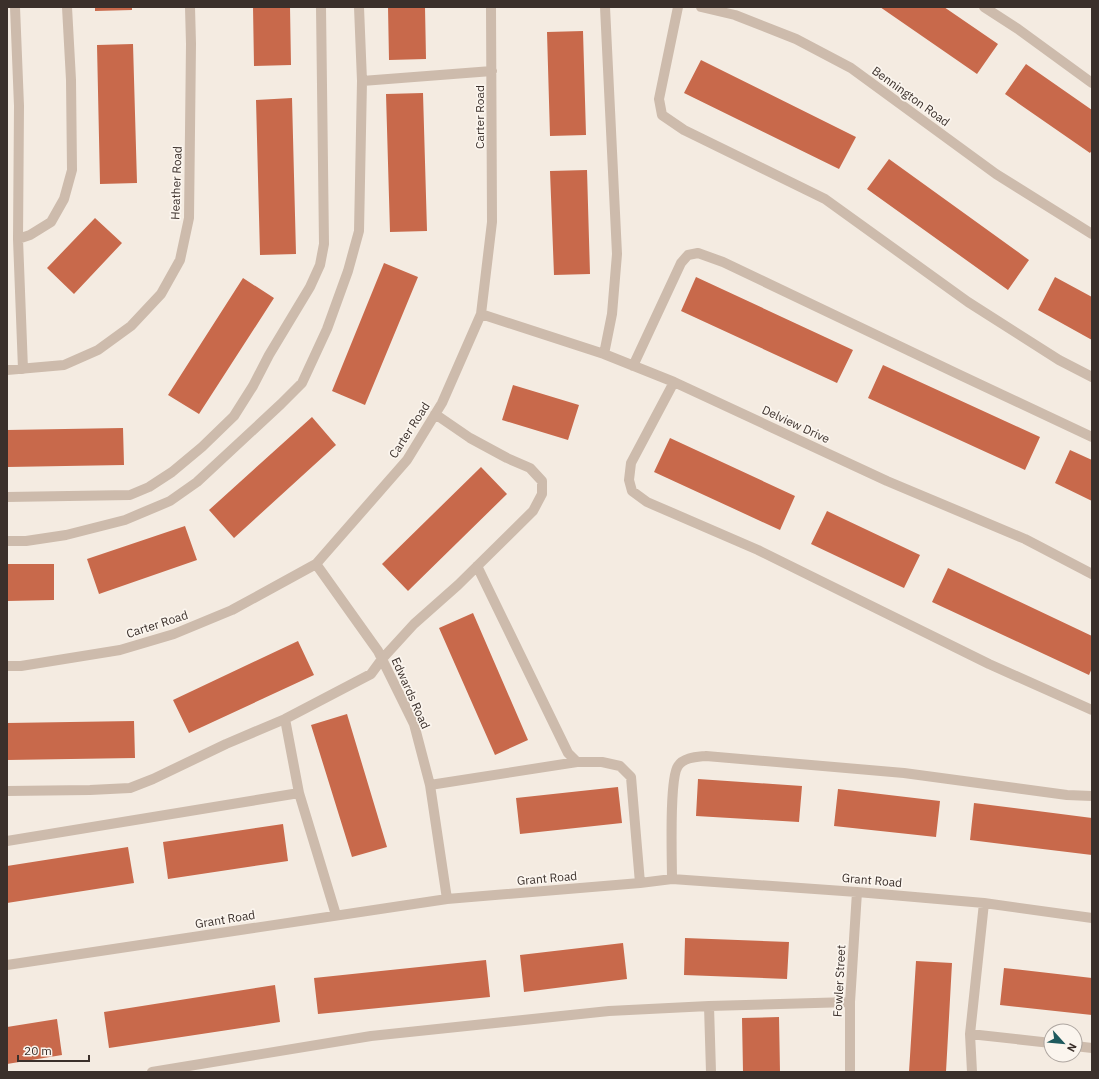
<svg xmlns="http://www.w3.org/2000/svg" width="1099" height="1079" font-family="'IBM Plex Sans',sans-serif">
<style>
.building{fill:#c8694b}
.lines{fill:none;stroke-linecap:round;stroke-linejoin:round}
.minor{stroke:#cdbbac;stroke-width:10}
.labels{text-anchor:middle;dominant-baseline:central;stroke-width:3.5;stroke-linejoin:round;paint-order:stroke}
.street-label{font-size:12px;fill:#3b302b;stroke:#fbf5ee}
</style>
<rect width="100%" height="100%" fill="#f4ebe1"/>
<path class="building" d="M95,7H132V10L95,11Z
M253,7H290L291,65L254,66Z
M388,7H425L426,59L389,60Z
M880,7H944L998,44L977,74Z
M583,31L586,135L550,136L547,32Z
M133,44L137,183L100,184L97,45Z
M701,60L856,137L839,169L684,93Z
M1026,64L1092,110V150L1090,153L1005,94Z
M423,93L427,231L390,232L386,94Z
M292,98L296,254L260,255L256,100Z
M889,159L1029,260L1008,290L867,189Z
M587,170L590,274L554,275L550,171Z
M95,218L122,243L74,294L47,268Z
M384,263L418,277L365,405L332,391Z
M696,277L853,350L837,383L681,311Z
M1055,277L1092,297V340L1038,310Z
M243,278L274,298L199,414L168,395Z
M883,365L1040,437L1025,470L868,398Z
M513,385L579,405L568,440L502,420Z
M312,417L336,445L234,538L209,510Z
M123,428L124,465L7,467V430Z
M670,438L795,496L780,530L654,472Z
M1070,450L1092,460V501L1055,483Z
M481,467L507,494L408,591L382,564Z
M827,511L920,555L904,588L811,544Z
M185,526L197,560L99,594L87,559Z
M7,564H54V600L7,601Z
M948,568L1092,636V668L1089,675L932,602Z
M473,613L528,740L495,755L439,628Z
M298,641L314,675L189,733L173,700Z
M347,714L387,847L352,857L311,725Z
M134,721L135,758L7,760V723Z
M698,779L802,786L799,822L696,816Z
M618,787L622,823L520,834L516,798Z
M838,789L940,801L936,837L834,826Z
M974,803L1092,818V855L970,840Z
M283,824L288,861L168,879L163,842Z
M128,847L134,883L7,903V866Z
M685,938L789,942L787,979L684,975Z
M623,943L627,979L524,992L520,955Z
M486,960L490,997L318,1014L314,978Z
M916,961L952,963L946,1072H909Z
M1004,968L1092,978V1015L1000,1005Z
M275,985L280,1022L109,1048L104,1012Z
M779,1017L780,1072H743L742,1018Z
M57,1019L62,1055L7,1064V1027Z"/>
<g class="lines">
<path class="minor" d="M15,7L19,106L18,239L23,369
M678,7L659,99L662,115L684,130L825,199L968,302L1059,360L1092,377
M701,7L735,15L796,39L851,68L996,174L1092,234
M984,7L1018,29L1092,83
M362,81L492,71
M18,239L30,235L51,222L64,199L72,170L71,80L67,7
M481,314L604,354L674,382L887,481L1025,539L1092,574
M604,354L612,314L617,254L605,7
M633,366L681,263L688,255L698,253L723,262L960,375L1092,437
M7,370L64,365L98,350L131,326L161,294L180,260L189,218L191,44L190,7
M674,382L631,463L629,480L632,491L647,502L758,550L989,664L1092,710
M7,497L130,495L149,487L172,472L202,447L234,416L253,386L269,355L310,287L320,265L324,244L321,7
M7,541H26L66,535L125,520L170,501L197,482L281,404L302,383L327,329L348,271L359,231L362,81L359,7
M316,564L378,651L414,724L430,785L447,899
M477,566L568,753L577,762
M7,666H21L120,650L174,634L232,610L316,564L407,460L442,403L481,314L492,222L491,7
M285,719L299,793L336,915
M430,785L577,762H602L620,766L631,777L640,883
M7,791L90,790L130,788L153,779L226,744L285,719L371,674L382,659L414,624L458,585L533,511L542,494V481L530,468L507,458L470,438L435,414
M7,841L299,793
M672,879C672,860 669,779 678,766C684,757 697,757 706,756L904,773L1067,795L1092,796
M7,965L447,899L640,883L672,879L857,892L984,903L1092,918
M709,1006L711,1072
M970,1034L1051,1043
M1075,1046L1092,1048
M152,1072L371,1036L609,1011L709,1006L850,1002
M850,1072V1002L857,892
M972,1072L970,1034L984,903"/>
</g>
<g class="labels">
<g class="street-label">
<text transform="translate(911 96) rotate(36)">Bennington Road</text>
<text transform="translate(479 117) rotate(-90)">Carter Road</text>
<text transform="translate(176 183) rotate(-88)">Heather Road</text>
<text transform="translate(796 424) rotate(25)">Delview Drive</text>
<text transform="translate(409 430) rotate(-57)">Carter Road</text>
<text transform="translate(157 624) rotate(-18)">Carter Road</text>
<text transform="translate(411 693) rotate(66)">Edwards Road</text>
<text transform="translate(547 878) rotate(-5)">Grant Road</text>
<text transform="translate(872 880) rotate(5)">Grant Road</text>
<text transform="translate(225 919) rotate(-9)">Grant Road</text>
<text transform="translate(839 981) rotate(-87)">Fowler Street</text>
</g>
</g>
<rect width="1099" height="1079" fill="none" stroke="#3b302b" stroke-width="16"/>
<g transform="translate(1063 1043) rotate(117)"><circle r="19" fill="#fbf5ee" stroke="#aea6a0"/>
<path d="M0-3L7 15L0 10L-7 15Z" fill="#1f5a5e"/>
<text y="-6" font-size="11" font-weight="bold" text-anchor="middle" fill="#3b302b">N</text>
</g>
<path d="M18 1055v6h71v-6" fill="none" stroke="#3b302b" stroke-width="2"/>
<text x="24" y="1055" font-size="12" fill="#3b302b" stroke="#fbf5ee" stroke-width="3" paint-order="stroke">20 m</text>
</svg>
